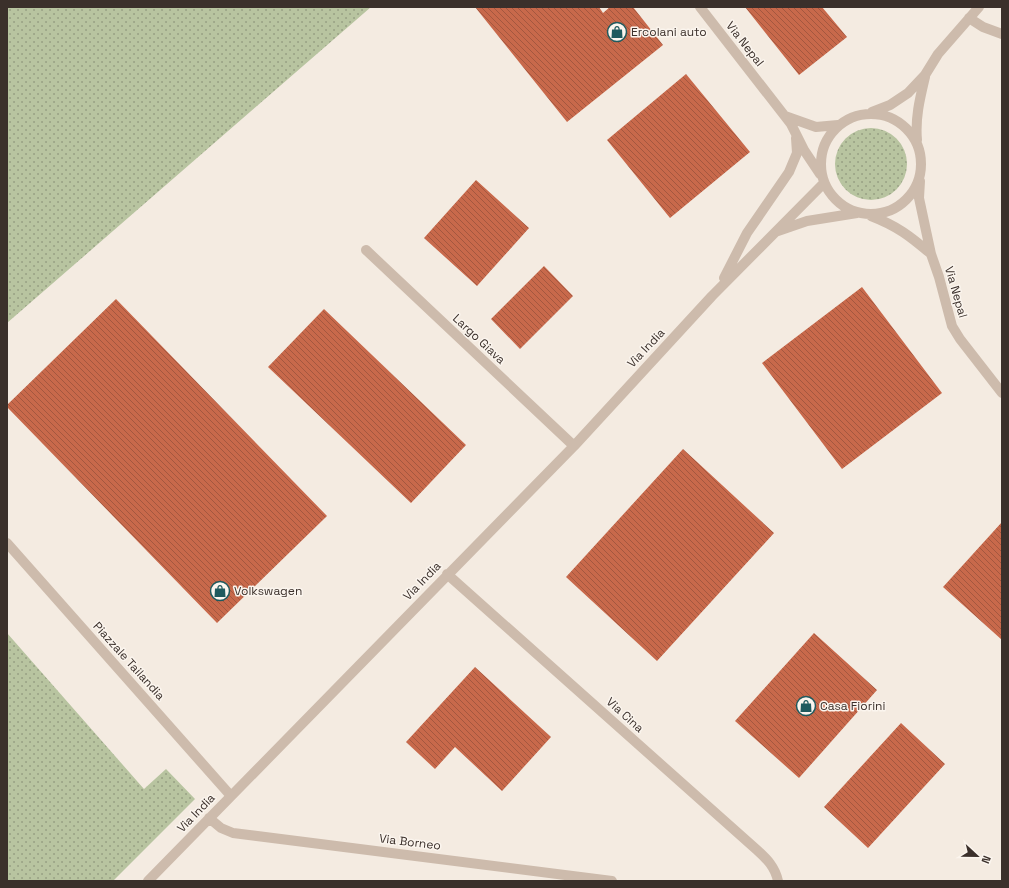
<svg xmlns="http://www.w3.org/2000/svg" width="1009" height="888" font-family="'Space Grotesk',sans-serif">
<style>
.grass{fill:url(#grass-dots)}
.building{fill:url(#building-back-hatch)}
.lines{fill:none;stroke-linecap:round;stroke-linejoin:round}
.street{stroke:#cdbbac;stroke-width:10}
.labels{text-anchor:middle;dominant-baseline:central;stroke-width:3;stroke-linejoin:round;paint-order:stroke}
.poi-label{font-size:12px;fill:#3b302b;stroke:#fbf5ee;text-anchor:start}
.street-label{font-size:12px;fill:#3b302b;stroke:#fbf5ee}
</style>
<defs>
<pattern id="grass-dots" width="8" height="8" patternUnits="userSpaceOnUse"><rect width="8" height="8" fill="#b8c4a0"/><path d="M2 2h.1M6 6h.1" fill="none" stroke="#97a083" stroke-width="1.8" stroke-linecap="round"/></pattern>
<pattern id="building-back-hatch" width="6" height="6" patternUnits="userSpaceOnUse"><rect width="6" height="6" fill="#c8694b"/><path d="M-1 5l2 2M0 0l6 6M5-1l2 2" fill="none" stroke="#a4573f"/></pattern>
</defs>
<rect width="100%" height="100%" fill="#f4ebe1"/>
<path class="grass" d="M7,7H371L7,323Z
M835 164a36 36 0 1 1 72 0a36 36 0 1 1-72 0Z
M7,633L144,789L166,769L195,799L113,881H7Z"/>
<path class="building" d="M475,7H599L603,13L610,7H633L663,45L567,122Z
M745,7H822L847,37L799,75Z
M686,74L750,152L670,218L607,140Z
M476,180L529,228L477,286L424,238Z
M544,266L573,296L520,349L491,319Z
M862,287L942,393L842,469L762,363Z
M116,299L327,516L217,623L7,407V405Z
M324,309L466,445L411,503L268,367Z
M683,449L774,533L657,661L566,577Z
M1002,522V640L943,587Z
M814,633L877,690L799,778L735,721Z
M475,667L551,737L502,791L455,747L435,769L406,742Z
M901,723L945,764L868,848L824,807Z"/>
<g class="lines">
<path class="street" d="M700,7L791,124L804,150L820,174
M969,18L983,27L1002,34
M872,112L890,105L908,93L925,75L938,54L979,7
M821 164a50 50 0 1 1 100 0a50 50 0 1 1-100 0Z
M785,116L816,127L838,125
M917,140C915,118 920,98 925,77
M920,181L919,198L931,254L939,277L952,326L960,339L1002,393
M871,216C897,226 910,236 931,254
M778,231L807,221L857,213
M366,250L574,446
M724,278L747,233L789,172L797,153L796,138
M7,543L231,796
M447,574L757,850C767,859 775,867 778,881
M209,818L221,828L233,833L612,881
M148,881L574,446L712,296L824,183"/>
</g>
<defs>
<symbol id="shop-ring" viewBox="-11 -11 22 22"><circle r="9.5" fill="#fbf5ee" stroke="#1f5a5e" stroke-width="1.5"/><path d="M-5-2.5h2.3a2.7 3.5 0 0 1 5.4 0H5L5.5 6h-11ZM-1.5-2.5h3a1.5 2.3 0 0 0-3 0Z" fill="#1f5a5e"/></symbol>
</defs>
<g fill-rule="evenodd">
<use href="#shop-ring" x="606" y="21" width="22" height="22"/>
<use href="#shop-ring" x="209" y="580" width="22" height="22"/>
<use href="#shop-ring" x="795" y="695" width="22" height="22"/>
</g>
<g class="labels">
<g class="poi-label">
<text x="631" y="32">Ercolani auto</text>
<text x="234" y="591">Volkswagen</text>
<text x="820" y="706">Casa Fiorini</text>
</g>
<g class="street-label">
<text transform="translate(745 44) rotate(52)">Via Nepal</text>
<text transform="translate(956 292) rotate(74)">Via Nepal</text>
<text transform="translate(479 339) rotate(43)">Largo Giava</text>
<text transform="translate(646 348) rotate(-47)">Via India</text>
<text transform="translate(422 581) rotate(-46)">Via India</text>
<text transform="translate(129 661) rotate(48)">Piazzale Tailandia</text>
<text transform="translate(625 715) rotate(42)">Via Cina</text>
<text transform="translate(196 813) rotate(-46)">Via India</text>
<text transform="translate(410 842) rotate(7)">Via Borneo</text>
</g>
</g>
<rect width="1009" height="888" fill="none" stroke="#3b302b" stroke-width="16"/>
<g transform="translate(977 856) rotate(112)" stroke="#fbf5ee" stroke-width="3" paint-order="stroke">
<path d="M0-3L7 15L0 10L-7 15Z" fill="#3b302b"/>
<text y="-6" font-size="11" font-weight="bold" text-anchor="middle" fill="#3b302b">N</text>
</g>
</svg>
